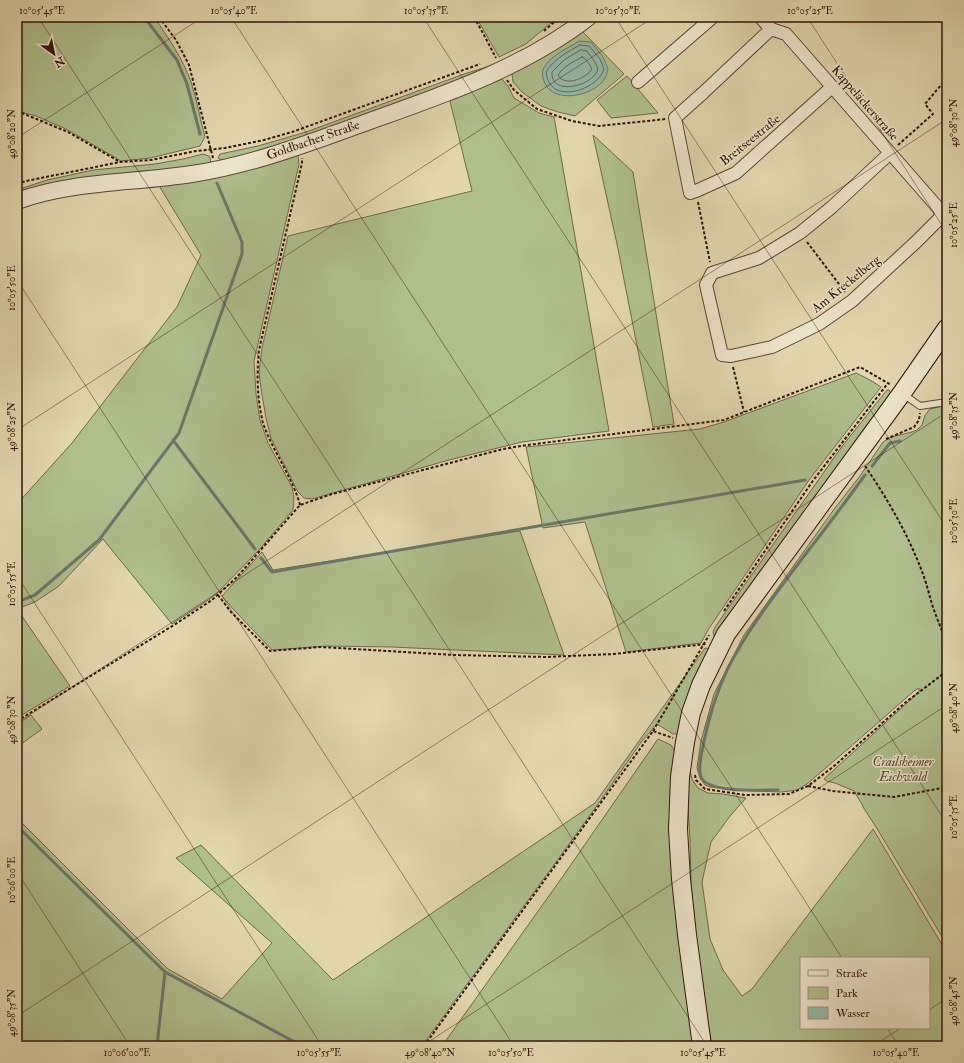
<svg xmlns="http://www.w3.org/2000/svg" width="964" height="1063" font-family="'IM FELL Double Pica',serif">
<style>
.green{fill:#afbe8d;stroke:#70684a;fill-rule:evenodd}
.water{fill:#94b9a8;stroke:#6c7768}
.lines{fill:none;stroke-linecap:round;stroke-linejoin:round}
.shore{stroke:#626658;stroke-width:1}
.stream{stroke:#6c7768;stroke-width:3}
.service-casing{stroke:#5c4432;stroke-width:8}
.minor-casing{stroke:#5c4432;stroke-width:14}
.tertiary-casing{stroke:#5c4432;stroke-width:18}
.secondary-casing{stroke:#301308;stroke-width:20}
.path{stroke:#301308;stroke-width:2;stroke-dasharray:3 2;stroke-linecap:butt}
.service{stroke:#ece4ca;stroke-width:6}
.minor{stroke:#ece4ca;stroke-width:12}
.tertiary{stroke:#ece4ca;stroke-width:16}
.secondary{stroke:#ece4ca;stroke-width:18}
.ticks{fill:none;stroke:#301308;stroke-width:1;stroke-opacity:0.45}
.labels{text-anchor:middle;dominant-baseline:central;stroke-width:3;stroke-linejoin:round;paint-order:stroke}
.street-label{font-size:13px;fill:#301308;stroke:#ece4ca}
.park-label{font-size:13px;font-style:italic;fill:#564630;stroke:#ece4ca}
.neatline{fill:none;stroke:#301308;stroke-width:1.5}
.ticks-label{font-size:10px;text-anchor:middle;fill:#301308}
</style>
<rect width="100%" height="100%" fill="#e1d6ae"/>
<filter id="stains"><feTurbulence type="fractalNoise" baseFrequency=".005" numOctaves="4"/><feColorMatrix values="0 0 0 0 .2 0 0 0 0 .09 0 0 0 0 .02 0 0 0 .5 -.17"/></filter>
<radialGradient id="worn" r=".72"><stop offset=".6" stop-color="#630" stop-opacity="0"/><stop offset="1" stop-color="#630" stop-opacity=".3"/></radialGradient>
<path class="green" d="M17,17H154C168,37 183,59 191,82C197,100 200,119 205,137L200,146L150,158L121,161L66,129L36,116L17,111Z
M476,17H566L552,22L526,44L499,57Z
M582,31L624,74L575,116L558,112L541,106L522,92L513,82L512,73Z
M493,65L406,105L224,162L218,158L220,154L258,146L306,132L464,74Z
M627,76L658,113L611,118L597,100Z
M502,79L508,86L514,98L539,113L554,117L609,431L522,442L449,460L312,499L304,498L298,492L271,438L266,418L262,395L259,372L262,348L288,236L472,191L450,101Z
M593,135L633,172L674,424L653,427L617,244Z
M203,154L209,156L210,158L211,163L17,197V190L47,180L93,170L155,164L183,159Z
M292,155L298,156L299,164L254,361L256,394L260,420L268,443L292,487L294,498L293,510L259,550L217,593L210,599L172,624L103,539L59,586L35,602L17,609L70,686L17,718V504L72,443L177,307L201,255L158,184Z
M856,373L870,380L881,387L809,480L708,630L701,643L626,652L585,522L543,528L526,447L700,429L724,422Z
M887,390H889L891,393V395L716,637L714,636L713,632L715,627L843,445Z
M947,405V945L876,827L863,807V806L854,791L835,783L826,781V780L824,779L919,692V688L914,691L849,748L807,784L797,790L782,792L755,791L710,787L705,785L700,778L697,768L701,741L714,694L744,635L835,508L860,476L883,442L891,437L912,432L917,430L922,425L925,415L930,409Z
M520,531L564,655L392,647L327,646L272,650L234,610L222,596L262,552L273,570Z
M705,648L712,649L680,734H673L657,724L642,741L596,807L422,1046H17V818L168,969L222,999L272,943L176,858L201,845L333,980L595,803Z
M31,715L42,729L17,747V724Z
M658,739L671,745L677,755L674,853L693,1046H442L561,879Z
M688,764L692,779L698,788L708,793L723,794L746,798L730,816L711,842L702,882L710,939L723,970L742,996L752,989L873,829L947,953V1046H712L700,976L691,883L690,839L688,809ZM801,958H929V1028H801Z"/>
<path class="water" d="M579,41L591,42L603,57L608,69C607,72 607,75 605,78C594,97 549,106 543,78C542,74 542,70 545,66C553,54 567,49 579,41Z"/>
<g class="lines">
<path class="shore" d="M580,45L589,46L600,59L604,69C598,90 553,104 547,77C546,74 546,71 548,69C556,58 569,51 580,45Z
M581,50L587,51L595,62L598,69C594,86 550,97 552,72L564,60Z
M582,57C586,58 590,65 592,69C586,79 564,87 558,75C564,66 573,62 582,57Z"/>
<path class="stream" d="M144,17L177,60L187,84L200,134
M173,440L255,549
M872,466L890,443L900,441
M261,558L272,572L805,480
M17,602L35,595L99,540L179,433L242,254V242L217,183
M778,790C761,790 712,793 702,779C697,771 701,755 703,746C708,720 716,693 728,668C748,629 775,595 801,560C823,532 844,504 865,475
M17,826L165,972L302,1046
M157,1046L165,972"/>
<defs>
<path id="service" d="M903,394L920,406L947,402"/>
<path id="minor" d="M760,17L771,29L786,34L940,210L941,217L916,242L852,301L819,324L772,347L731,356L722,355L706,285L712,273L759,258L800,233L832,207L890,153
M771,29L704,92L675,118L690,193L696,191L736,173L832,87
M638,82L713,17"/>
<path id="tertiary" d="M17,201C72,181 134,183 192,174C252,165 312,142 370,121C446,94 525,67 589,17"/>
<path id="secondary" d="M702,1046L687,935L681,879L678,829L680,777L685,742L691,713L701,685L726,634L902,393L947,328"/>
</defs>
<use href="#service" class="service-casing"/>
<use href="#minor" class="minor-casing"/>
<use href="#tertiary" class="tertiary-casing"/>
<use href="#secondary" class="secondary-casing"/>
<path class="path" d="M159,17L176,40L189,65L213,158
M474,17L484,35L496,58
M544,31L553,23L562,19
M507,80L514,90L537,109L572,121L599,126L666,119
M17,111L68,132L120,162
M898,145L933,114L925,104L947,78
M17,184L26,181L120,162L151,160L196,151L225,148L264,140L292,132L480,64
M698,202L710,262
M807,242L845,292
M733,367L744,412
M886,439L914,427L919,420L920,413
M865,466C889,501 910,538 924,577C928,588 930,599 934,610C938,621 943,633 947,644
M300,505C292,476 273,452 263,423C262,419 261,413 260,408C257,388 257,370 259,350L302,163V158
M218,595L231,612L270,651L321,647L454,655L547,657L614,654L706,644
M724,611L812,482L888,383
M17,721L174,625L212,600L237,577L300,505L332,494L503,449L527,445L724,420L860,367L891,385
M653,731L666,709L709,635
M695,775L696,780L705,789L745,795L789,794L808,786L833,767L906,702L947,671
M808,786L833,791L894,797L947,787
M424,1046L653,731L673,738"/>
<use href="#service" class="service"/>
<use href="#minor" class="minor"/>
<use href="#tertiary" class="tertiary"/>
<use href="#secondary" class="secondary"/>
</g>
<path class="ticks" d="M38,17L707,1046M231,17L842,958M423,17L947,824M615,17L947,528M807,17L947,233M17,138L203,17M17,280L514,1046M17,430L654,17M17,576L322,1046M17,723L947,119M17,872L130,1046M929,1010L947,998M17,1016L947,412M887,1028L899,1046M422,1046L947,705M873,1046L901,1028"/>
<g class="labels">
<g class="street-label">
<text transform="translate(865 103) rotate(49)">Kappeläckerstraße</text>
<text transform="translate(313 140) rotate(-19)">Goldbacher Straße</text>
<text transform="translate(750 140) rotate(-39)">Breitseestraße</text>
<text transform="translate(846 284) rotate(-39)">Am Kreckelberg</text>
</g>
<g class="park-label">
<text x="903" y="762">Crailsheimer<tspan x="903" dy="15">Eichwald</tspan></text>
</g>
</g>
<rect width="964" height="1063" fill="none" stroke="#e1d6ae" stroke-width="44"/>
<rect x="800" y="957" width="130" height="72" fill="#ece4ca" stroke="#a1907c"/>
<rect x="808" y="970" width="20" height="6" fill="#ece4ca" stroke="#a1907c"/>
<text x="836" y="977" font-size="12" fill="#301308">Straße</text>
<rect x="808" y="987" width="20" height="12" fill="#afbe8d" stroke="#a1907c"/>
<text x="836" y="997" font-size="12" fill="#301308">Park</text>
<rect x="808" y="1007" width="20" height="12" fill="#94b9a8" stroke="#a1907c"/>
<text x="836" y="1017" font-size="12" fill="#301308">Wasser</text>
<g transform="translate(54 54) rotate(147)" stroke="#ece4ca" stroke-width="3" paint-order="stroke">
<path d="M0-3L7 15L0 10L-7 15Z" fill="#301308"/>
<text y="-6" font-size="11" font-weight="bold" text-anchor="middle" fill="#301308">N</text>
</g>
<rect x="22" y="22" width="920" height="1019" class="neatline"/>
<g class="ticks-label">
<text x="42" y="14">10°05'45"E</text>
<text x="234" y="14">10°05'40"E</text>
<text x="426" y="14">10°05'35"E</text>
<text x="618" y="14">10°05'30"E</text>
<text x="810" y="14">10°05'25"E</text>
<text transform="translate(953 123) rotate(-90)" y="4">49°08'30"N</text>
<text transform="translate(11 134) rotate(-90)" y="4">49°08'20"N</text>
<text transform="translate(953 225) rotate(-90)" y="4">10°05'25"E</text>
<text transform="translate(11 288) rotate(-90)" y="4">10°05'50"E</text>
<text transform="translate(953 416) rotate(-90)" y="4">49°08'35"N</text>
<text transform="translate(11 427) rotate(-90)" y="4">49°08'25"N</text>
<text transform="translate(953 521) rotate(-90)" y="4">10°05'30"E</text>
<text transform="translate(11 584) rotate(-90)" y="4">10°05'55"E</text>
<text transform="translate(953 708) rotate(-90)" y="4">49°08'40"N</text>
<text transform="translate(11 720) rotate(-90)" y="4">49°08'30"N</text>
<text transform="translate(953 817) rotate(-90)" y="4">10°05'35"E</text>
<text transform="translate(11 880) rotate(-90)" y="4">10°06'00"E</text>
<text transform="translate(953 1001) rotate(-90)" y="4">49°08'45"N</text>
<text transform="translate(11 1013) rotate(-90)" y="4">49°08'35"N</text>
<text x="127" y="1056">10°06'00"E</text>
<text x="319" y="1056">10°05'55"E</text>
<text x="430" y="1056">49°08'40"N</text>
<text x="511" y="1056">10°05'50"E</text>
<text x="703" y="1056">10°05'45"E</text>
<text x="896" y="1056">10°05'40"E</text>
</g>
<rect width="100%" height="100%" filter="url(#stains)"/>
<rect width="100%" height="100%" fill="url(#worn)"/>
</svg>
